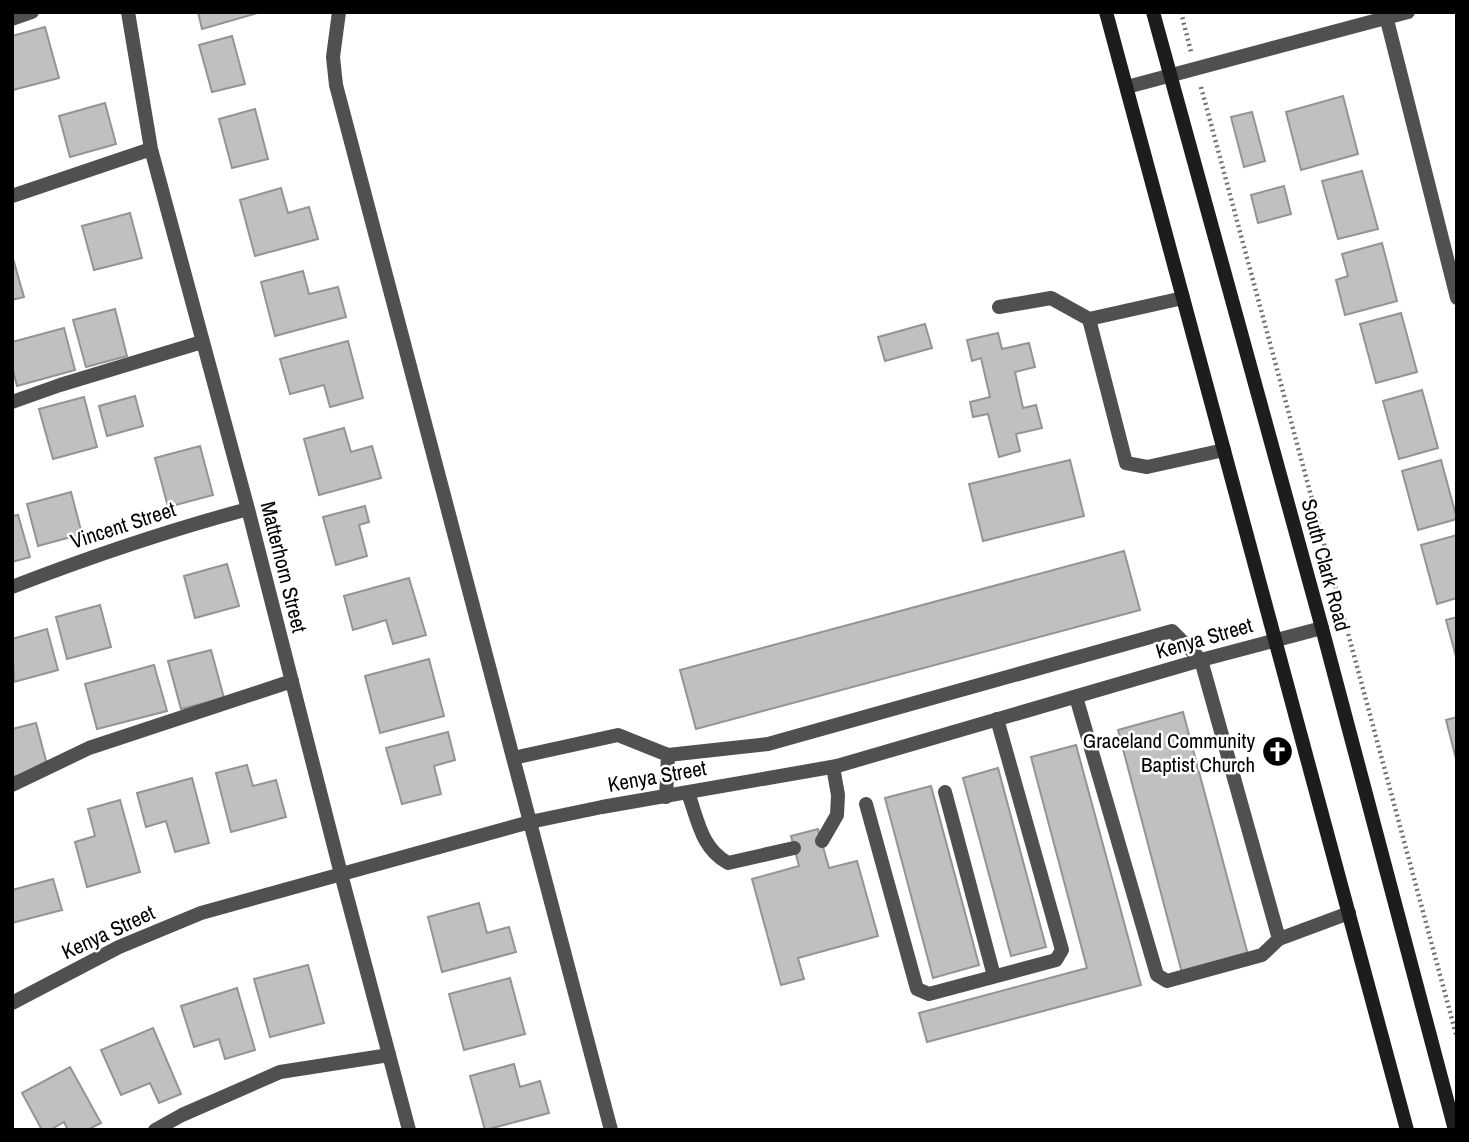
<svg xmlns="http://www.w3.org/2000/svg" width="1469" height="1142" font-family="'Archivo Narrow',sans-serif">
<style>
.building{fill:#c0c0c0;stroke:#949494;stroke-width:2}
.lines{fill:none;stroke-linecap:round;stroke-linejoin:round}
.path{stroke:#727272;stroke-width:4.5;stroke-dasharray:2 3.5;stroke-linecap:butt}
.lane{stroke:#505050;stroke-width:14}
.street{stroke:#505050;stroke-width:14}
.secondary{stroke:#1d1d1d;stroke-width:14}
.labels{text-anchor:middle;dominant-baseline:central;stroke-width:5;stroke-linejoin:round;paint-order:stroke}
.street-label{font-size:21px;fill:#000;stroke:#fff}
.poi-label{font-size:21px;fill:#000;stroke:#fff;text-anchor:end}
</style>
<rect width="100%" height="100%" fill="#fff"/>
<path class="building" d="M198,12H261L202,29Z
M45,27L59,78L13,90L12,36Z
M232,36L245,84L212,92L199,45Z
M1343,96L1358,154L1301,170L1286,112Z
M105,103L116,144L70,157L59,116Z
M255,109L268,159L232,168L219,119Z
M1252,112L1265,161L1244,167L1231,117Z
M1362,171L1378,229L1338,239L1322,181Z
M1284,186L1291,214L1258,223L1251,195Z
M281,188L288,213L309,207L318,239L255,256L240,200Z
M130,213L142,258L94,270L82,226Z
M1382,243L1397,301L1345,315L1336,280L1348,276L1342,254Z
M12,255L24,297L12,300Z
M303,271L309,294L338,287L346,317L275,336L261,282Z
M115,309L127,356L86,367L73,320Z
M1401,313L1417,372L1376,383L1360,324Z
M925,324L932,348L885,361L878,337Z
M64,328L75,370L17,386L12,367V342Z
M998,333L1002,349L1029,343L1035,367L1015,372L1023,408L1036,405L1042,428L1016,434L1020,451L999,457L988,414L973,417L970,402L990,397L981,358L972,361L967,340Z
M348,341L363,398L330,407L324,385L290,394L280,359Z
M1422,390L1438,448L1399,459L1383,401Z
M135,396L143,426L107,436L99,406Z
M84,397L97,447L53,459L39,409Z
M344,428L351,452L372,446L381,478L319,495L304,439Z
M200,446L213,495L168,507L155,458Z
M1070,460L1084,516L983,541L969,484Z
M1441,460L1457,519L1418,530L1402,471Z
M71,492L82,534L38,546L27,504Z
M365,506L369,522L359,525L367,556L336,565L323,517Z
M18,515L30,557L12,562V516Z
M1457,535V598L1437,604L1421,545Z
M1124,551L1140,610L696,729L680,670Z
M227,564L239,606L195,618L184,576Z
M409,578L426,635L393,644L386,620L353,630L344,596Z
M100,605L111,647L67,659L56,617Z
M1457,617V660L1446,620Z
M47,629L58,670L14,682L12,639Z
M211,650L224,698L181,709L168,661Z
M429,659L444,716L380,733L365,676Z
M154,665L167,711L97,729L85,684Z
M1183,712L1248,955L1182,973L1118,730Z
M1457,717V759H1456L1446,720Z
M36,723L48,768L12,777V729Z
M448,732L455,760L434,766L441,794L402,804L386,748Z
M1076,745L1141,985L927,1042L919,1013L1087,968L1031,757Z
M247,765L253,786L276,780L286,817L231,832L216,773Z
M998,768L1046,947L1011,956L963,778Z
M192,778L209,843L175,852L166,821L146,827L137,793Z
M931,786L979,965L933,978L885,798Z
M120,800L140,872L87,887L75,842L95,836L88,809Z
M818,829L829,868L857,861L878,936L798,958L804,979L781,985L752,879L799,866L791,836Z
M53,879L62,910L12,923V890Z
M479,903L487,933L509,927L516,952L442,972L428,917Z
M308,965L324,1023L270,1037L254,979Z
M510,978L525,1034L464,1050L449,994Z
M237,988L255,1050L225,1059L219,1039L194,1047L181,1006Z
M153,1028L181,1094L159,1103L150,1083L121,1095L101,1050Z
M514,1064L520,1087L540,1081L549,1113L485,1130L470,1076Z
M70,1067L101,1123L87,1130H68L64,1122L50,1130H42L22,1093Z"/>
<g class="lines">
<path class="path" d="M1181,12L1191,52
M1201,87L1457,1038"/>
<path class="lane" d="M339,12L333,57L336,85L611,1130
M12,19L32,12
M999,307L1051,298L1089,319L1126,463L1147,467L1224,450
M1089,319L1183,298
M12,402L60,385L202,342
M1076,697L1157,975L1167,981L1262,955L1279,939L1349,913
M513,758L618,735L668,755L768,744L1172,631L1201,660L1279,939
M12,785L89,748L292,681
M945,792L994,976
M688,793C698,820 701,848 728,863L794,848
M666,797L668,755
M866,804L917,989L929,994L1056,960L1062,950L997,719
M822,841L837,815L838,795L833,767
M155,1130L182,1115L280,1072L389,1055"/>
<path class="street" d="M128,12L151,149L248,509L341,874L409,1130
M1385,12L1457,298
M1127,87L1408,12
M12,196L151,149
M12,587C92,556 166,531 248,509
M12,1003L119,947L201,913L530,822L602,807L837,766L1201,660L1322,628"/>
<path class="secondary" d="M1106,12L1407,1130
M1153,12L1322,628L1455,1130"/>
</g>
<defs>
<symbol id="church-disc" viewBox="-11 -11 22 22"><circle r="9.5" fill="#000" stroke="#fff"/><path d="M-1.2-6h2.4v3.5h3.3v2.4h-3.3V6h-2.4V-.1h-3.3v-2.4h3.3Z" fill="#fff"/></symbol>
</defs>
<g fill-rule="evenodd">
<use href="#church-disc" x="1260" y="734" width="35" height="35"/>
</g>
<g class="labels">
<g class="street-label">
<text transform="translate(123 525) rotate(-18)">Vincent Street</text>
<text transform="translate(1326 565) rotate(75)">South Clark Road</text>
<text transform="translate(284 567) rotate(76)">Matterhorn Street</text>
<text transform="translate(1204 638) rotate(-16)">Kenya Street</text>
<text transform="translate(657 776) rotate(-10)">Kenya Street</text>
<text transform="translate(108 932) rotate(-25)">Kenya Street</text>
</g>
<g class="poi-label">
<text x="1255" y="740">Graceland Community<tspan x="1255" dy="24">Baptist Church</tspan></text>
</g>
</g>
<rect width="1469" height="1142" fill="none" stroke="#000000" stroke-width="28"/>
</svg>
